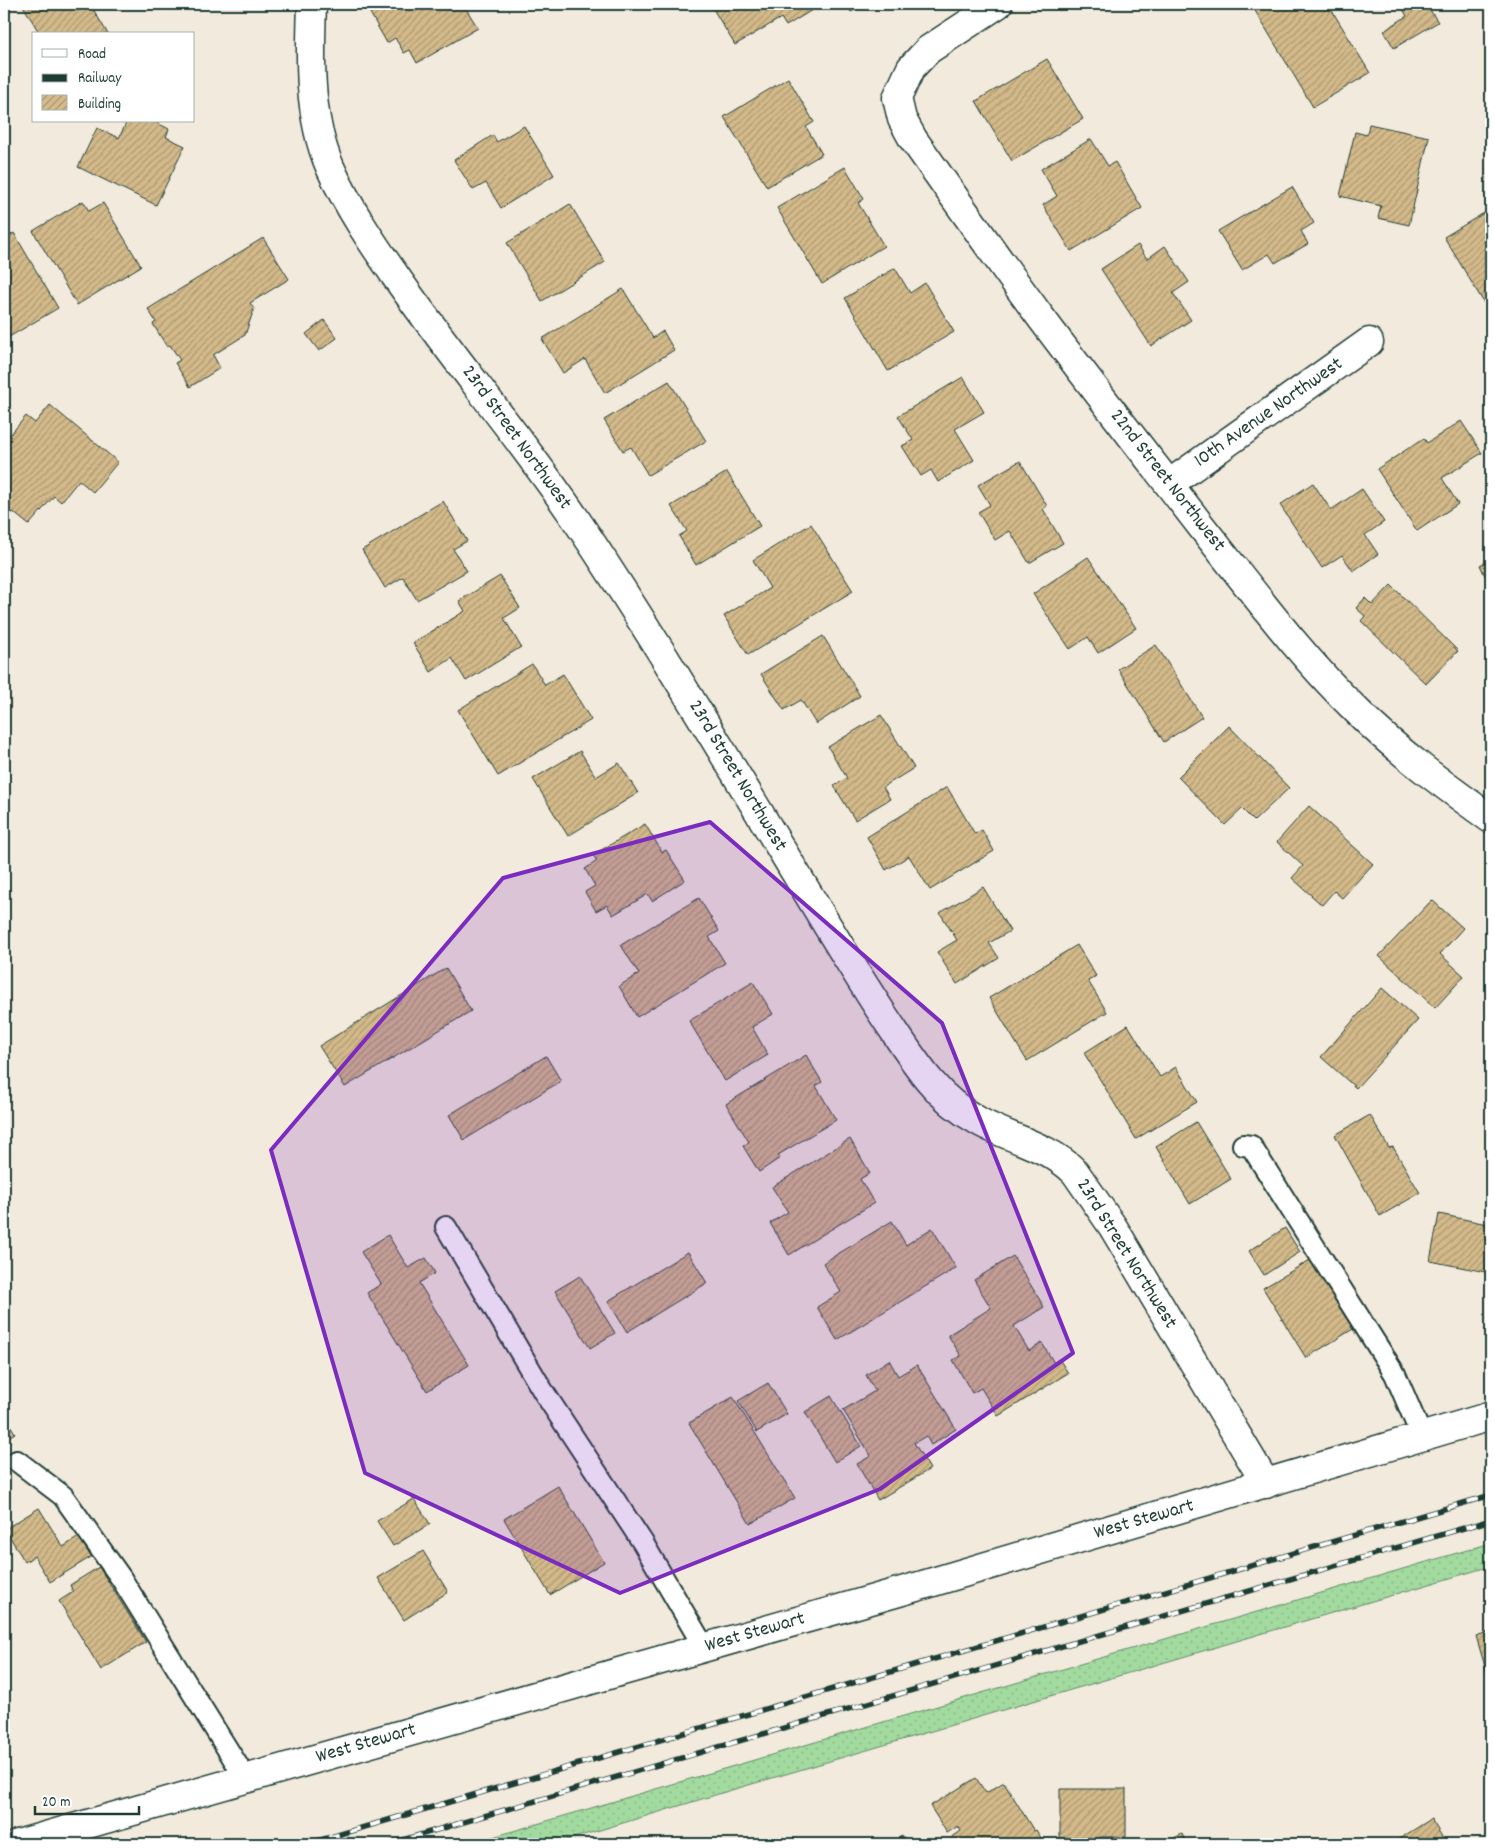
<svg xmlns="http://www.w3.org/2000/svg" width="1495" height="1848" font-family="Dekko,sans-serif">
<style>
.grass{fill:url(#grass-dots);stroke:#608c6a}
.building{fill:url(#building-hatch);stroke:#1f3d34}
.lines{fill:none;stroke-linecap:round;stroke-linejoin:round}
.service-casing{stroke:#1f3d34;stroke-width:24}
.minor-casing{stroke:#1f3d34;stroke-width:31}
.tertiary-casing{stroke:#1f3d34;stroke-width:31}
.service{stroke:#fff;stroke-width:20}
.minor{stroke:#fff;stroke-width:28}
.tertiary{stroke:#fff;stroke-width:28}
.rail-casing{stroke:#1f3d34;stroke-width:5.5}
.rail{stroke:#fff;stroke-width:4;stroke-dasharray:11;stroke-linecap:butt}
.marked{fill:#7b2cbf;fill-opacity:0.2;stroke:#7b2cbf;stroke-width:4;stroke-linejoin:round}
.labels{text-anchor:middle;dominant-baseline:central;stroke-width:4.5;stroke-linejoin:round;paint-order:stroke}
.street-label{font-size:20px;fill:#1f3d34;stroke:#fff}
</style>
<defs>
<pattern id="grass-dots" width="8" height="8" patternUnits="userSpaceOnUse" patternTransform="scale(1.25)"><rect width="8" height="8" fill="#a2da9f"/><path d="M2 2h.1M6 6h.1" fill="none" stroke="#8bbc8a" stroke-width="1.8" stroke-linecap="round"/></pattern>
<pattern id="building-hatch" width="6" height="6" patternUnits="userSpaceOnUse" patternTransform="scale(1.25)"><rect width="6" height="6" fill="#d4ba8a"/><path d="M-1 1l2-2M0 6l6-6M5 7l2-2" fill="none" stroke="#ab9872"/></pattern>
</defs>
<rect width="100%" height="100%" fill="#f2eadc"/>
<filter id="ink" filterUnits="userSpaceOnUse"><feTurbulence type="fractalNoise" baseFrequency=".02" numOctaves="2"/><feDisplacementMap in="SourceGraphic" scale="10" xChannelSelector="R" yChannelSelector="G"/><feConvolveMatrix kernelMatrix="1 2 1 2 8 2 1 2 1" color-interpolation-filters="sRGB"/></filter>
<g filter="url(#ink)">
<path class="grass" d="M1491,1543V1566L725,1792L554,1844H469Z"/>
<path class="building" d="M22,4H90L108,34H40Z
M387,4H463L478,28L417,63L410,50L404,53L395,38L387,43L370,13Z
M710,4H815L817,7L786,26L781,18L735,45Z
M846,4H865L851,12Z
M1251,4H1296L1298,7L1303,4H1328L1370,73L1313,107Z
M1400,4H1426L1438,22L1394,48L1384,31L1407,16Z
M1047,59L1083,119L1012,161L976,101Z
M788,78L814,122L806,127L822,154L767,187L724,117Z
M127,121H153L169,129L166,137L185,146L156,205L78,167L97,128L119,138Z
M1369,124L1429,137L1409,225L1378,218L1381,206L1340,196L1355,132L1367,135Z
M524,126L554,175L501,208L486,183L473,190L454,160L493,135L497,142Z
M1091,139L1108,166L1115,162L1142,208L1071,251L1043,205L1057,196L1041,169Z
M845,167L864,199L858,203L884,246L822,284L777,208Z
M1292,187L1314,223L1301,231L1308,244L1275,263L1269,254L1242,270L1218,231Z
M83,201L89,211L103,203L141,266L77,305L33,231Z
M570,204L605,262L542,301L507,243Z
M1484,213L1491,225V310L1489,311L1444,237Z
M14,233L58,308L4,340V239Z
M263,238L289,279L250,303L254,309L245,335L213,355L220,368L190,387L175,363L180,360L170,345L167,347L153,324L156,322L148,309Z
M1138,245L1147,259L1165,246L1189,282L1173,293L1191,320L1151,346L1101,269Z
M895,268L910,293L925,283L954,332L888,371L845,298Z
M623,289L653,338L663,331L674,350L605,393L585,359L563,373L542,339Z
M324,320L337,338L319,351L306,334Z
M963,377L984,412L955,429L974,460L938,482L931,470L921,476L902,446L913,440L898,416Z
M669,381L706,441L648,475L631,447L623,451L604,420Z
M50,405L118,462L93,492L79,480L61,502L54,496L29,525L13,512L5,521L4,520V437L7,433L10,435L26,416L35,423Z
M1461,421L1482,453L1442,478L1458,504L1417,531L1377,469L1424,438L1427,443Z
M1020,461L1047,506L1043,509L1063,543L1029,563L1010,531L995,540L978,512L990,505L978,485Z
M727,472L760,526L696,565L679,536L687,531L671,506Z
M1313,483L1331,510L1362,489L1384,522L1365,535L1378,554L1353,571L1342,555L1322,568L1280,505Z
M443,501L467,541L453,549L467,571L417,600L403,577L385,588L362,550Z
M811,524L853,591L748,655L724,616L770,588L753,560Z
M1088,557L1136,628L1098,653L1088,637L1070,649L1033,594Z
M1491,559V588L1480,565Z
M500,576L520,608L504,618L521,647L466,681L452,658L431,672L413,643L465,611L459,601Z
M1391,585L1458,651L1426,684L1361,621L1365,616L1356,608L1365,598L1372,605Z
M823,636L860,696L816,724L801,700L784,710L761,674Z
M1156,645L1202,717L1164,742L1118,669Z
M532,664L545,685L563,674L591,720L498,776L458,710Z
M881,715L914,768L883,787L890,799L855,820L834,786L847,778L828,747Z
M1229,726L1289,788L1254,821L1242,809L1225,825L1178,777Z
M580,751L596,777L619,763L638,793L568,836L533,779Z
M947,787L975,834L982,830L994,851L930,890L909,856L886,870L867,837Z
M1309,806L1373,864L1342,898L1334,891L1322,905L1292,878L1303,866L1277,842Z
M645,824L662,852L666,850L685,880L652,901L648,894L613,915L607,905L596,911L585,892L595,886L585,869L597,861L593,855Z
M983,887L1010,931L989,943L999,958L957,984L937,952L957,940L940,913Z
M699,898L719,931L709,937L725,963L637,1017L619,986L639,974L621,945Z
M1432,900L1463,928L1440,954L1464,976L1435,1008L1379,956Z
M1077,945L1096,976L1088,981L1107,1012L1027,1061L989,998Z
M446,968L471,1011L345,1087L319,1046Z
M753,982L773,1014L752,1027L768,1055L725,1081L689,1021Z
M1382,988L1418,1020L1356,1088L1321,1057Z
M1128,1025L1160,1077L1176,1067L1197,1102L1136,1139L1084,1053Z
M806,1055L822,1082L816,1086L836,1120L778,1155L780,1158L759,1172L743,1146L749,1142L726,1104Z
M546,1056L561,1081L464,1140L449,1115Z
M1370,1115L1389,1148L1393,1147L1420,1193L1380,1216L1335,1135Z
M1196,1122L1231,1179L1190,1204L1156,1147Z
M850,1139L870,1173L860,1179L874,1203L789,1255L770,1223L788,1212L772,1187Z
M1490,1210H1491V1273L1430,1261L1439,1214L1487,1224Z
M892,1221L906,1245L932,1228L956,1268L837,1340L817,1307L841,1292L823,1263Z
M1285,1228L1300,1252L1264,1275L1249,1251Z
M388,1235L408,1268L426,1258L435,1273L419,1283L469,1365L427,1391L367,1293L381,1284L361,1252Z
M688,1252L707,1283L627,1332L608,1301Z
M1013,1256L1044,1307L1014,1326L1029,1351L1042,1343L1054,1363L1059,1359L1068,1373L998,1416L981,1388L972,1393L953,1360L961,1356L948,1335L991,1308L974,1280Z
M1310,1260L1353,1329L1306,1358L1263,1288Z
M580,1276L615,1333L590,1348L555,1291Z
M889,1360L898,1376L917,1365L956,1429L931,1445L926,1436L914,1443L930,1469L878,1500L857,1464L871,1456L843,1410L875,1391L866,1375Z
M768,1383L787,1414L757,1432L738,1401Z
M831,1396L861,1446L835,1462L805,1412Z
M733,1397L795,1498L750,1524L689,1423Z
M4,1415L15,1433L4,1440Z
M558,1486L604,1562L550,1595L504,1519Z
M414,1499L430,1524L393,1546L377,1521Z
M39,1508L63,1547L79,1537L91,1557L50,1582L34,1556L25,1562L5,1529Z
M423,1551L448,1592L404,1620L378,1578Z
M99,1567L146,1642L101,1670L59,1601L73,1592L70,1585Z
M1491,1631V1687L1476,1636Z
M976,1778L986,1793L1004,1782L1034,1831L1036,1830L1045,1844H955L951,1838L961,1831L958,1826L947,1833L930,1806Z
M1060,1789H1126V1837H1099V1844H1084V1838H1060Z
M1431,1819L1444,1840L1442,1842L1443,1844H1391Z
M1182,1834L1187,1844H1162Z
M901,1836L916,1844H896Z"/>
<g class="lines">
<defs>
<path id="service" d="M1243,1145L1251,1146L1395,1374L1422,1437
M446,1227L543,1391L643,1543L704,1647
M17,1461L63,1496L121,1578L246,1779"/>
<path id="minor" d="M312,4C310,58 308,116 330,167C348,208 375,247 401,284C459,366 525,443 581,527C658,643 729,763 801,882C828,927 855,972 884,1016C899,1038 913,1061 930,1081C943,1097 962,1112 980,1122C1011,1139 1049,1146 1075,1172L1113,1227L1266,1484
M998,4L928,50L911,68L897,98L902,119L913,139C955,198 996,257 1039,315C1092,386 1147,456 1201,526C1251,589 1300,656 1358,712C1398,752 1445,786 1491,819
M1169,484L1369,342"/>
<path id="tertiary" d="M18,1844L923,1585L1491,1416"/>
</defs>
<use href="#service" class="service-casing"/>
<use href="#minor" class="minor-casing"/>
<use href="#tertiary" class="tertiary-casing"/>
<use href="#service" class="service"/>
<use href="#minor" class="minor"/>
<use href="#tertiary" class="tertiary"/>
<defs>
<path id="rail" d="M307,1844L1491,1495
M389,1844L1491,1520"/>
</defs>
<use href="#rail" class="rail-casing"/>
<use href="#rail" class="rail"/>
</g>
</g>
<path class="marked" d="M710,822L942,1023L1073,1353L880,1489L620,1593L365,1473L271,1150L503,878Z"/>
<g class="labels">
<g class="street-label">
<text transform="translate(1269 413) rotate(-35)">10th Avenue Northwest</text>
<text transform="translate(516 438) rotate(54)">23rd Street Northwest</text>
<text transform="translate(1167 481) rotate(52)">22nd Street Northwest</text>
<text transform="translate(737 776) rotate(59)">23rd Street Northwest</text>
<text transform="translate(1126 1254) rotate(58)">23rd Street Northwest</text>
<text transform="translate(1144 1520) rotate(-16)">West Stewart</text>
<text transform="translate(755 1633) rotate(-16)">West Stewart</text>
<text transform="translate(366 1744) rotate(-16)">West Stewart</text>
</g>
</g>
<rect width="1495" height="1848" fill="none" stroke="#fff" stroke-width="20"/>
<rect x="10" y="10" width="1475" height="1828" fill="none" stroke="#1f3d34" stroke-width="2" filter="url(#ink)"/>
<rect x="32" y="32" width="162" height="90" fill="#ffffff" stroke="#a5b1ae"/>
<rect x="42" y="49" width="25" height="8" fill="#ffffff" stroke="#a5b1ae"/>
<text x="78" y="58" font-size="15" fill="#1f3d34">Road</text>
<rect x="42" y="74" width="25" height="8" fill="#1f3d34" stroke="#a5b1ae"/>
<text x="78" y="82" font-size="15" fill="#1f3d34">Railway</text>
<rect x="42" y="95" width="25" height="15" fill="url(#building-hatch)" stroke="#a5b1ae"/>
<text x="78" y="108" font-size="15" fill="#1f3d34">Building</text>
<path d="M35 1806v8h104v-8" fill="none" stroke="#1f3d34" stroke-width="2.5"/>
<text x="42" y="1806" font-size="15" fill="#1f3d34" stroke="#ffffff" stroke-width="4" paint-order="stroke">20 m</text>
</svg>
